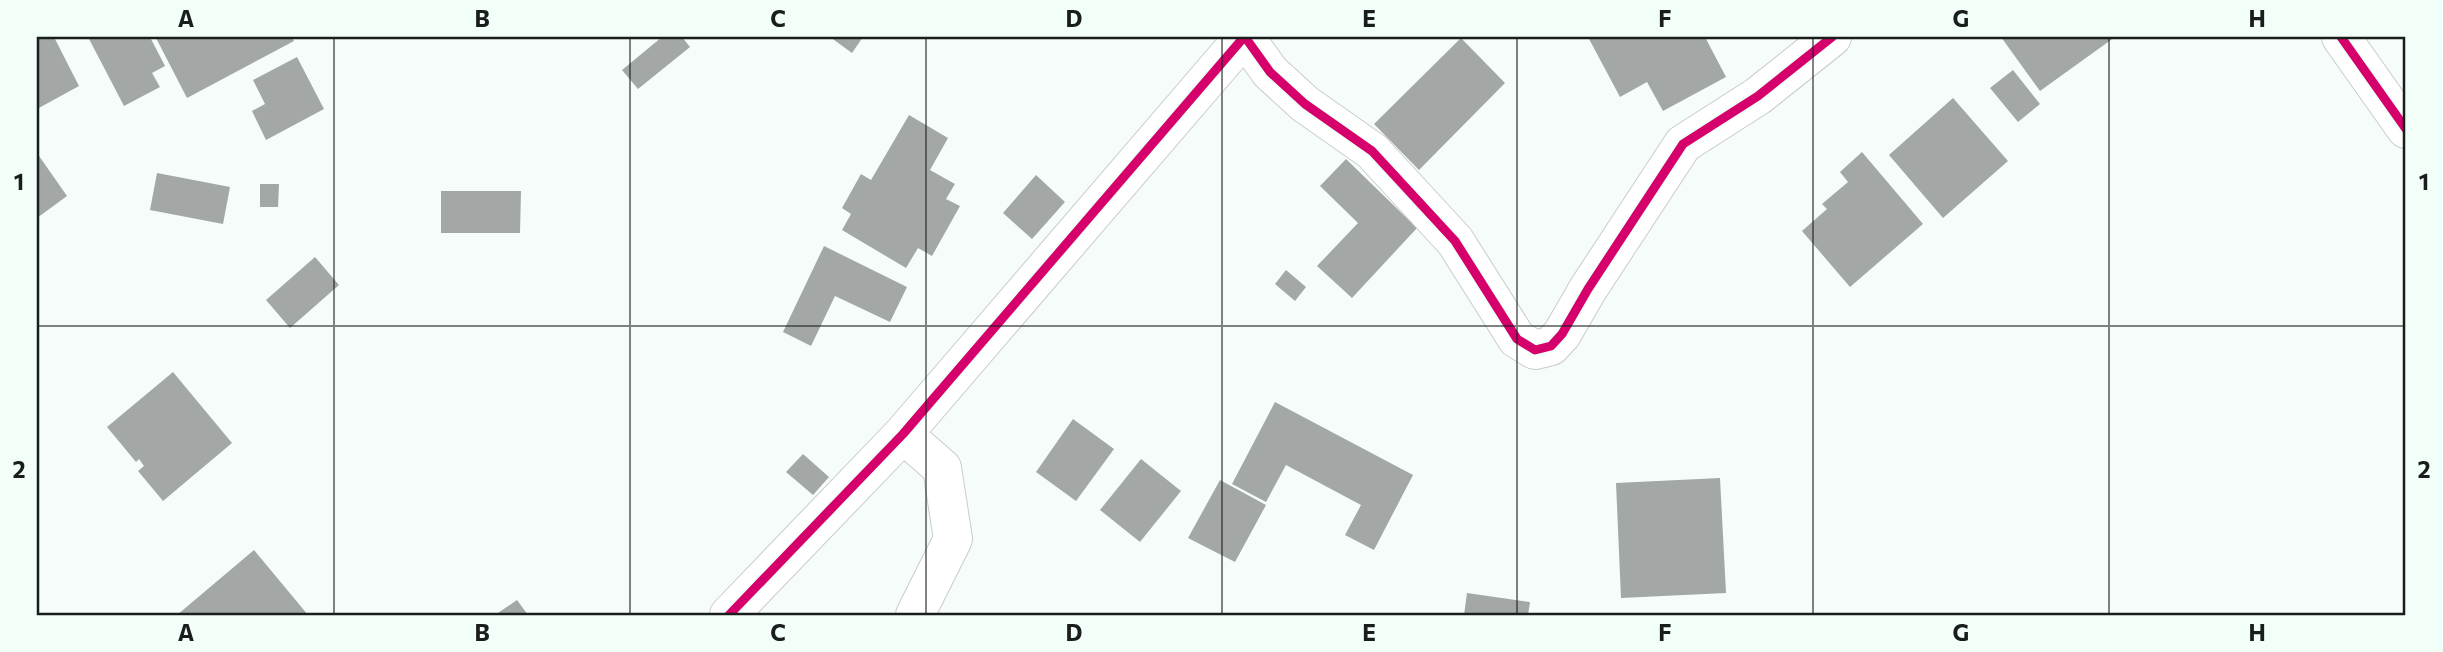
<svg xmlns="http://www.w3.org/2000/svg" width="2443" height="652" font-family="Commissioner,sans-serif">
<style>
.building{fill:#a3a8a6}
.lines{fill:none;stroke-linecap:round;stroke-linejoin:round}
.minor-casing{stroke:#c8cdcb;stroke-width:40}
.minor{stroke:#fefffe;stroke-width:38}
.cycleway-casing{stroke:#f2fff9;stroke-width:13}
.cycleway{stroke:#d6006c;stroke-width:9}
.grid{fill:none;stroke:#191d1b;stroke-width:2;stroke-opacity:0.55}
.neatline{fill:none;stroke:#191d1b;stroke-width:2.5}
.grid-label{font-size:23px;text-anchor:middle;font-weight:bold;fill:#191d1b}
</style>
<rect width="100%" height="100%" fill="#f5fcf9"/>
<path class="building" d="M37,37H54L79,86L37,109Z
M88,37H150L165,66L152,73L160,87L124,106Z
M158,37H292L294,41L187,98L156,38Z
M662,37H682L690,47L638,89L622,70Z
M830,37H863L852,53Z
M1588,37H1705L1726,77L1663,111L1647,82L1620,97Z
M2001,37H2115L2040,91Z
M1461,38L1505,83L1419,170L1374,124Z
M297,57L324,109L266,140L252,111L265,104L253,80Z
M2013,70L2040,104L2018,122L1990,88Z
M1953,98L2008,161L1943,218L1889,155Z
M909,115L948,138L930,170L955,184L946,199L960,206L932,256L918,248L906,268L842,230L851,214L842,208L861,174L871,180Z
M1862,152L1923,224L1850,287L1802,231L1827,209L1822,204L1848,182L1840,172Z
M37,153L67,196L37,218Z
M1346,159L1417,228L1352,298L1317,266L1358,223L1320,186Z
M157,173L230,187L223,224L150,210Z
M1036,175L1065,202L1032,239L1003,213Z
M260,184H279L278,207H260Z
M441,191H521L520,233H441Z
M824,246L907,287L890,322L835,296L811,346L783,332Z
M315,257L339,285L290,328L266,300Z
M1286,270L1306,287L1295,301L1275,284Z
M173,372L232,443L163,501L138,471L144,466L139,459L136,462L107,427Z
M1275,402L1413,475L1374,550L1345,535L1361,505L1286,465L1266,502L1232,484Z
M1073,419L1114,449L1076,501L1036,472Z
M803,454L829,477L813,495L786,472Z
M1141,459L1181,491L1140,542L1100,510Z
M1720,478L1726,593L1621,598L1616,483Z
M1220,480L1266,505L1235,562L1188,538Z
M254,550L308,615H177Z
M1467,593L1530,602L1528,615H1464Z
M517,600L528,615H495Z"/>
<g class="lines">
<defs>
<path id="minor" d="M1245,37L1270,72L1305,104L1372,151L1455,241L1517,339L1535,350L1551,346L1562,334L1588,289L1683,144L1758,96L1832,37
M2341,37L2406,129
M903,434L942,468L953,539L915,615
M729,615L903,434L1244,37"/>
</defs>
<use href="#minor" class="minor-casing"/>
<use href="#minor" class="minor"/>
<defs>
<path id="cycleway" d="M1245,37L1270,72L1305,104L1372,151L1455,241L1517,339L1535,350L1551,346L1562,334L1588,289L1683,144L1758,96L1832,37
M2341,37L2406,129
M729,615L903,434L1244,37"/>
</defs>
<use href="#cycleway" class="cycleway-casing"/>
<use href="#cycleway" class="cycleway"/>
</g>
<path class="grid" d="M334,37V615M630,37V615M926,37V615M1222,37V615M1517,37V615M1813,37V615M2109,37V615M37,326H2406"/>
<rect width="2443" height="652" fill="none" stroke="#f2fff9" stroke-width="77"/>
<rect x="38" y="38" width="2366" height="576" class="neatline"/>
<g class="grid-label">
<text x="186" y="27">A</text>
<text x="482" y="27">B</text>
<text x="778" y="27">C</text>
<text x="1074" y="27">D</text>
<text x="1369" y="27">E</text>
<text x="1665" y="27">F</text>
<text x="1961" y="27">G</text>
<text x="2257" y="27">H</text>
<text x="19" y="190">1</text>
<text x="2424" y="190">1</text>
<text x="19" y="478">2</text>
<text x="2424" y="478">2</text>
<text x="186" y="641">A</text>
<text x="482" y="641">B</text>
<text x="778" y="641">C</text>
<text x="1074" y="641">D</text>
<text x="1369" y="641">E</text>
<text x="1665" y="641">F</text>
<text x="1961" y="641">G</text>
<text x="2257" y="641">H</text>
</g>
</svg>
